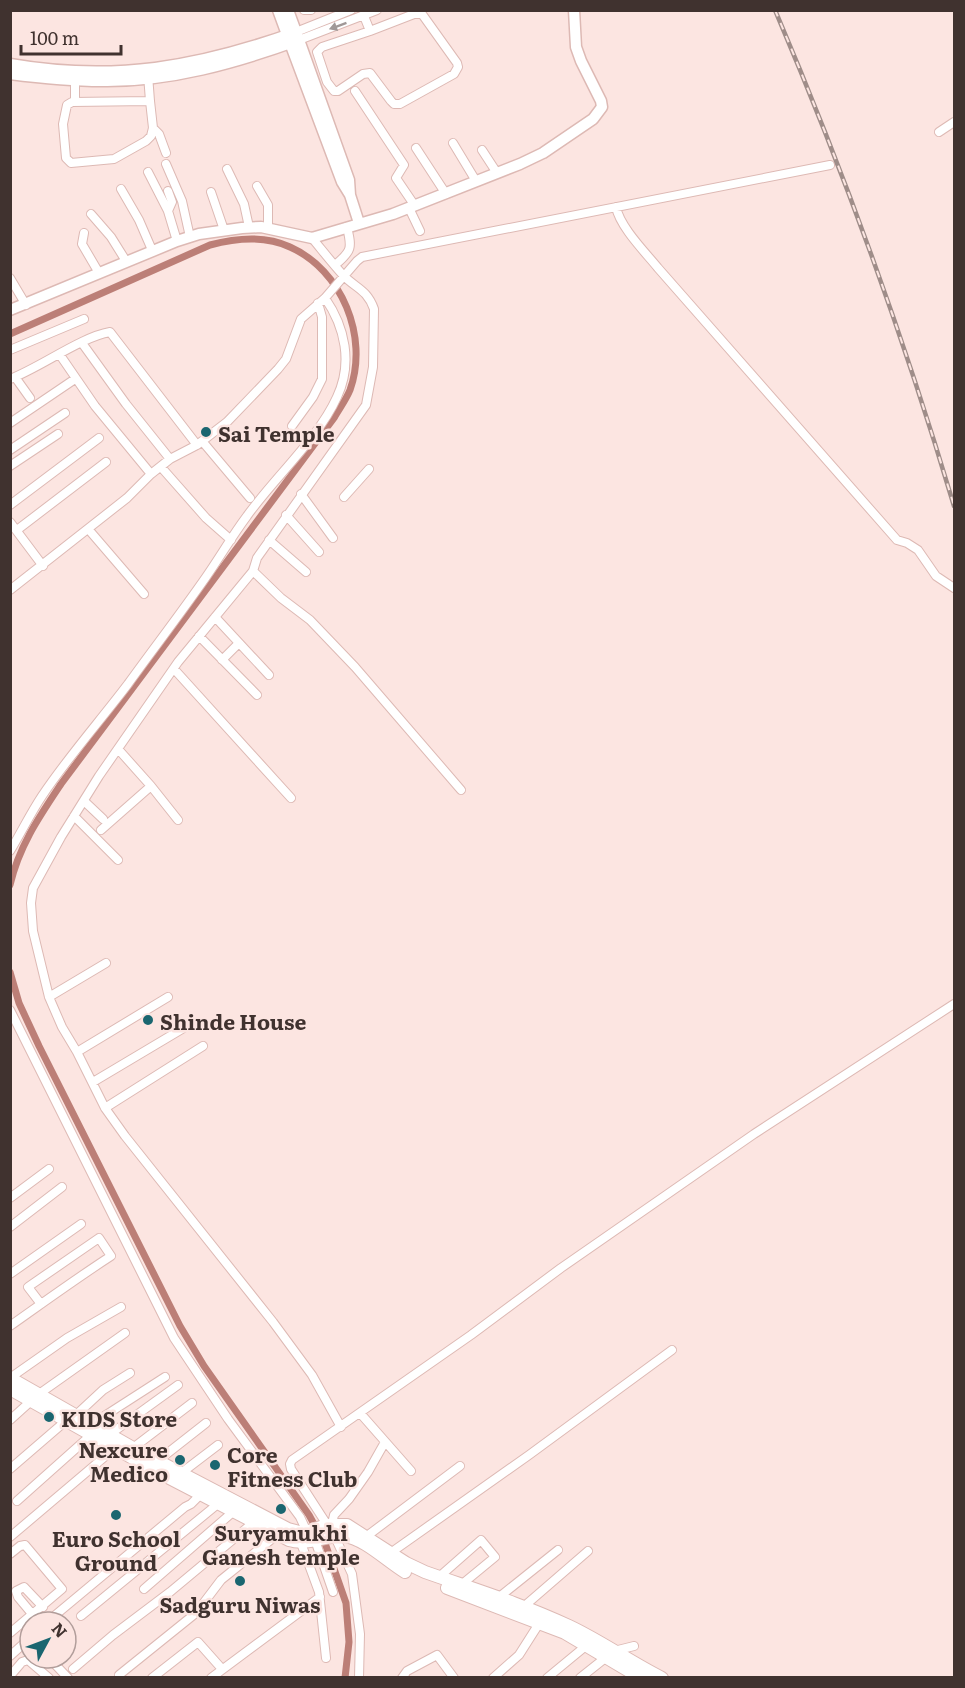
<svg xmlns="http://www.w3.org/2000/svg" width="965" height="1688" font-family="Literata,serif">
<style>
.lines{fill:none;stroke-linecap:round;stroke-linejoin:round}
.canal{stroke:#bc7f77;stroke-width:7}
.minor-casing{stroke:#ddb9b4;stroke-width:10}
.tertiary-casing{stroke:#ddb9b4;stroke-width:13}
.secondary-casing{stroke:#ddb9b4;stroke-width:13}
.primary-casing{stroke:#ddb9b4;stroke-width:14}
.minor{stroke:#fff;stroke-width:8}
.tertiary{stroke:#fff;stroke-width:10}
.secondary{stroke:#fff;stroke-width:10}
.primary{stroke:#fff;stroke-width:12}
.rail-casing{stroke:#9f8d89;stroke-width:4.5}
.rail{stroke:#fce5e1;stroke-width:2;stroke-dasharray:7;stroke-linecap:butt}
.oneway{fill:#a09897}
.poi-dot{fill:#1a6670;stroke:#fce5e1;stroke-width:2}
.labels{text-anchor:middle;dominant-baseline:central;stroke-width:5;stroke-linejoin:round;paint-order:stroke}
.poi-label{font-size:21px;font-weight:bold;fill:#40322f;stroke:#fce5e1;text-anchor:start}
</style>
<rect width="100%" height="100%" fill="#fce5e1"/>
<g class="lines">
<path class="canal" d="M10,334L210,245C236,238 265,235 290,247C342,270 369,337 350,390C346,400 339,409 334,418L61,784C39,817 19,846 10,885
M10,972L19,1003L39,1046L180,1326L204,1366L309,1515L326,1546L346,1603L349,1642L345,1678"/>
<defs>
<path id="minor" d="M304,10H311
M364,16L370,31L322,47L317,52L327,82L334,91H338L363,74L370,73L391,101L394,104H400L454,74L458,67L457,63L422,14H414L370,31
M296,32L351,10
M299,40L377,10
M148,75L150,101L72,102L67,105L63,124L66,158L71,163L114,159L146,141L151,136L153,128L150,101
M75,81V102
M355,91L404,165L396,178L415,206
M153,128L159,134L166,153
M939,132L954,122
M453,143L476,181
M416,148L446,194
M482,150L497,173
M166,164L182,201L190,237
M227,169L244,204L249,227
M148,172L168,211L177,241
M257,186L268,205V229
M121,189L139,220L152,250
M168,191L172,202L168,211
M211,192L224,230
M616,207C620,227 645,252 658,268L897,540L907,543L918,550L936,576L954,588
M409,208L420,231
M91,214L111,237L126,261
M84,233L82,244L99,273
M312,238C322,250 332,263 343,275C355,288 367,289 374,309L373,367L366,405L257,558L253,571L281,598L310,620L355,667L461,790
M335,265C352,251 352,248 347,227
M10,278L26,305
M82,343L126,404L170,459
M10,350L84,319
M60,355L95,406L151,474
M15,377L30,398
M10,379C41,367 81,337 110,332L197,445
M10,423L75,379
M292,426L313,397L322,379V317L318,303
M202,441L250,498
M10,450L65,413
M10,466L58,434
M161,467L206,518L231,540
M301,494L333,538
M344,497L369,469
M10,505L99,438
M286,515L319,552
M10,522L43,566
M17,530L106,462
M89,530L144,594
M269,540L306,572
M253,571L178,662L99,776L61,837L33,888L31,903L33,931L49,997L62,1027L77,1052L105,1108L125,1136L273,1322L312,1375L341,1427
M10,590L127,498L151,474L170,459L197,445L227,422L278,369L286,359L301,319L325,298L357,261L362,257L830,165
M215,617L269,675
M199,636L257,695
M222,660L239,643
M174,669L291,798
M118,749L151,786L178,820
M84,801L103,819
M74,816L118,860
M101,830L151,786
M10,851C21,833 30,814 42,796C68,757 100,721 128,684C154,648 181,613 206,577C220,557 232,536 247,516C274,478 318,439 337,397C353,363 345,327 325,298
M49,997L106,963
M10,1010L174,1338L228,1419L300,1517L307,1532
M77,1052L168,997
M93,1082L187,1026
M105,1108L203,1046
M10,1198L49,1169
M10,1227L62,1187
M10,1274L81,1224
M10,1326C44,1302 77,1278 111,1256L99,1238L28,1287L41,1304
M10,1378L67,1338L121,1307
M39,1394L125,1333
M360,1413L411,1471
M75,1416L103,1390L130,1373
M10,1420L31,1401
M92,1424L165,1377
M109,1435L178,1385
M133,1448L192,1403
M155,1463L206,1423
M10,1469L68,1419
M180,1474L218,1445
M17,1501L91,1435
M332,1524L334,1515L349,1499L368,1472L385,1442
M367,1536L460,1466
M10,1537L115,1448
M315,1540L333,1592
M301,1543L319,1592L326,1658
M10,1554L20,1546L25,1545L62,1589L10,1633
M389,1554L529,1455L672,1350
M439,1577L481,1540L495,1557L461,1585
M144,1589L234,1511
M498,1598L558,1550
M521,1609L588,1551
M33,1615L18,1597L16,1591L24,1587L43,1607
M81,1616L219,1503
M47,1622L185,1507L191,1504L202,1493
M10,1656L30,1638
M49,1658L68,1678
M73,1669L113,1635L170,1592L254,1522
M119,1675L196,1613L221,1580L278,1534
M10,1676L22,1662L28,1660L49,1678
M152,1678L198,1642L222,1669
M211,1678L320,1597
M359,1678L360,1634L352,1574L335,1537L291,1469L290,1464L292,1460L471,1335L561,1268L754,1134L954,1004
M402,1678L407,1671L437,1655L454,1678
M493,1678L519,1655L540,1622
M547,1678L587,1645
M580,1678L614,1651L634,1646"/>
<path id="tertiary" d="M299,40L349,180L350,195L359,223
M290,43L342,182L350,195
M10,310L177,241L199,234L242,228L261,227L312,238L393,214L520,164L543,153L593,119L602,107L601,101L581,61L576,47L574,10"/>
<path id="secondary" d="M278,10L289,40
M10,64C114,82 198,67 296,32
M10,74C41,78 71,81 102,81C169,82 236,63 299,40L288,10"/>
<path id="primary" d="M10,1378L133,1448L288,1529L303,1533L327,1525H347L406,1563L425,1572C473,1589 522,1604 569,1626C601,1641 630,1662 662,1678
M10,1389L154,1470L289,1540C308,1546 325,1535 344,1536C364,1538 388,1562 405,1572
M447,1588L565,1633L641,1678"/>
</defs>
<use href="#minor" class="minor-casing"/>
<use href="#tertiary" class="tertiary-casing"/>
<use href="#secondary" class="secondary-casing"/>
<use href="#primary" class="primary-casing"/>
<use href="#minor" class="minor"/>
<use href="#tertiary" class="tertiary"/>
<use href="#secondary" class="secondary"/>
<use href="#primary" class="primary"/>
<defs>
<path id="rail" d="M775,10C844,172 904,338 954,506"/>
</defs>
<use href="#rail" class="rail-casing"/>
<use href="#rail" class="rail"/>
</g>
<defs><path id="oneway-solid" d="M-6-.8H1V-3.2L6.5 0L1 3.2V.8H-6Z" transform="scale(1.5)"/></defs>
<use class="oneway" href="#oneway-solid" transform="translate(338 26) rotate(160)"/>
<g class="poi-dot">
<circle cx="206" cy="432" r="6"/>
<circle cx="148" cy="1020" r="6"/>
<circle cx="49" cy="1417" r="6"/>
<circle cx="180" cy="1460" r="6"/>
<circle cx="215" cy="1465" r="6"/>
<circle cx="281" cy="1509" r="6"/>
<circle cx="116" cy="1515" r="6"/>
<circle cx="240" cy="1581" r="6"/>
</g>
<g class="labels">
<g class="poi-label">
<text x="218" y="432">Sai Temple</text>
<text x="160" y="1020">Shinde House</text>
<text x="61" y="1417">KIDS Store</text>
<text x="168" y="1448" text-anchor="end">Nexcure<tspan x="168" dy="24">Medico</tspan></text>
<text x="227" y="1453">Core<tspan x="227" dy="24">Fitness Club</tspan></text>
<text x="281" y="1531" text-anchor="middle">Suryamukhi<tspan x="281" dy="24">Ganesh temple</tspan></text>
<text x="116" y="1537" text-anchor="middle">Euro School<tspan x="116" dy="24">Ground</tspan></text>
<text x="240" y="1603" text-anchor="middle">Sadguru Niwas</text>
</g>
</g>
<rect width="965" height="1688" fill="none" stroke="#40322f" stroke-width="24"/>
<g transform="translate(48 1640) rotate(49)"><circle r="28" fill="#fce5e1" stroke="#b19d9a" stroke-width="1.5"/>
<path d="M0-4.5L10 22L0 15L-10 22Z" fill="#1a6670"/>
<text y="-9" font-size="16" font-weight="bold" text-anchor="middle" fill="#40322f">N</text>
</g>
<path d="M21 45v9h100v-9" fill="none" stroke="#40322f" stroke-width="3"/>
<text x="30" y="45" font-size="18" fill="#40322f" stroke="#fce5e1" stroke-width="4.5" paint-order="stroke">100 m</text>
</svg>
